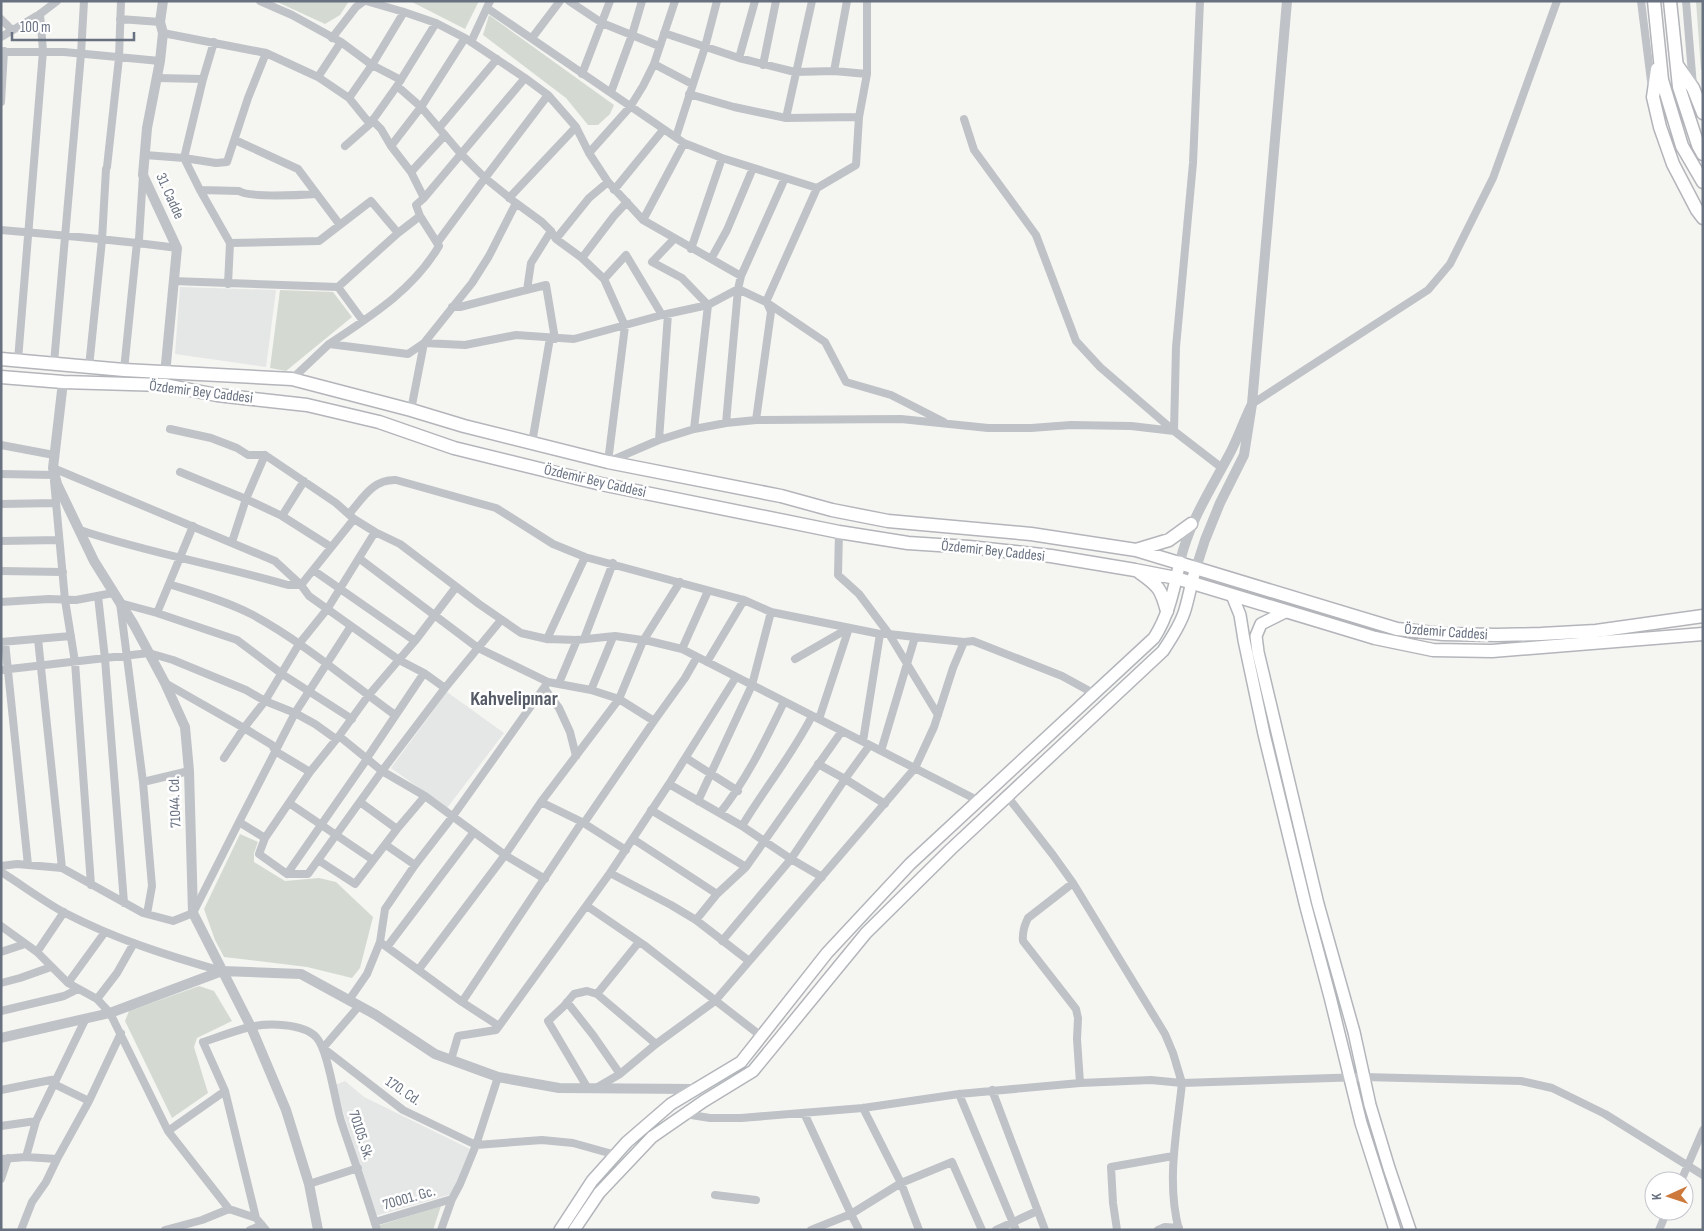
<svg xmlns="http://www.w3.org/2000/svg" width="1704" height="1231" font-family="'Sofia Sans Condensed',sans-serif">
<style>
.built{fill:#e5e6e6}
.green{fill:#d4dad2}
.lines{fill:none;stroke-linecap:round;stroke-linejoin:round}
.secondary-casing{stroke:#b2b5ba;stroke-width:14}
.primary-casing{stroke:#b3b5ba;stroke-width:15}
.minor{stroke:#bfc2c6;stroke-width:8}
.tertiary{stroke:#bfc2c6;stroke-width:10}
.secondary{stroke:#fff;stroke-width:11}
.primary{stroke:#fff;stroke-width:12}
.labels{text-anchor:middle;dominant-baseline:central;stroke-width:5;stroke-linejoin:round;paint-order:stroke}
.street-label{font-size:15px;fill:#687180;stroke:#fff}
.district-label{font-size:20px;font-weight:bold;fill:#555b66;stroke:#fff}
</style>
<rect width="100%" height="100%" fill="#f5f5f2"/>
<path class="built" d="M180,287L276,290L266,367L175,354Z
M447,692L504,733L447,808L391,768Z
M345,1081L364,1097L470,1149L452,1194L375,1216L335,1085Z"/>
<path class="green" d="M275,1H349L340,15L325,24Z
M410,1H479L465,29Z
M1696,1H1703V70H1701Z
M489,15L614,105L610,114L598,125H588L566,98L483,35Z
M280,290L333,292L352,317L286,371L270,368Z
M240,834L258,842L254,853V862L285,881L319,878L336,882L373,917L360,968L352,978L307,967L224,957L215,940L204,909Z
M199,986L214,991L232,1021L197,1038L194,1047L208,1093L172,1118L125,1021L129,1011Z
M441,1206L433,1230H378L377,1226Z"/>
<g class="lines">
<defs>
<path id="secondary" d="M1232,595L1240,615L1244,640L1264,734L1306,907L1330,997L1361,1123L1395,1230
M1285,612L1261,624L1256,636L1258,652L1318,904L1354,1032L1370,1105L1389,1168L1410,1230
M560,1230L592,1181L627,1142L671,1104L741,1062L827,953L910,864L1154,638C1169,615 1174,588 1180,562
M574,1230L599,1193L652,1137L704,1101L753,1071L866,933L951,849L1163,651C1171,639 1179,627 1184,613C1189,598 1191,582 1196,568"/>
<path id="primary" d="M1654,1L1662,80L1682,146L1703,182
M1670,1L1679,87L1698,145L1703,154
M1677,65L1693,88L1703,113
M1657,69L1653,97L1660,127L1673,164L1697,210L1703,218
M1,359L124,370L292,379L411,410L464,426L608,462L781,496L832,510L888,521L1031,534L1136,550L1397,629L1443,634L1497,635L1541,634L1596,631L1703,616
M1,377L63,382L164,385L217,395L307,405L379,422L454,448L601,484L839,532L908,543L969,547L1051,556L1135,570L1176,578L1375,638L1433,650L1492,651L1703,634
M1136,550L1169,540L1191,524
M1139,572C1159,586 1161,589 1167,611"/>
</defs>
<use href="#secondary" class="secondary-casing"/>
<use href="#primary" class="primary-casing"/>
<path class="minor" d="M260,1L292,15L341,42L372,65L401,80
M366,1L404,12L436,23L465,38L525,78L548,95L576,127L589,153L608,182L643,220L741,276
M569,1L602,23L659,46
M1641,1L1651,81
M1686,1L1693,86
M487,8L684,143L722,158L817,188L766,302L738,289
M1,19L12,30
M120,19L160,22
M163,33L266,53L318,77
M664,33L739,58L795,72L834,71L847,1
M1,37L40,14L57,1
M332,38L356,7L364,1
M532,38L560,1
M214,42L203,79L184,158L216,163L227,162L248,98L266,53
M341,42L318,77L349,98L370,124
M471,42L490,1
M1,52H64L160,61
M739,58L755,1
M654,64L692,84
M763,65L776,1
M582,74L610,1
M867,74V1
M157,78L203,79
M397,86L421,107L461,154L485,178L516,203L542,222L551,231L556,239L582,258L604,279L625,326L608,462
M611,92L632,35L642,1
M689,94L734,107L786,118L859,117
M349,98L372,65L404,12
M1,102L4,51
M786,118L812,1
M964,119L974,150L1036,235L1076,341L1100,367L1174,431L1222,468
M439,128L497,59
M676,137L705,47L717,1
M235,140L298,169L340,225
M345,146L370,124L397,86L436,23
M391,146L421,107L465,38
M589,153L630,107L643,86L654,64L675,1
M145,155L184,158L200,190L230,243L228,284
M411,172L445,135
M817,188L856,165L859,117L867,74L834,71
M200,190L239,191C249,198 302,195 316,194
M614,190L663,130
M424,198L525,78
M509,198L576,127
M643,220L684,143
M1,230C60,235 119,240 177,248
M556,239L589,198L608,182
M674,239L652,262L682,278L708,305L694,429
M230,243L319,241L371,201L398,233
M437,243L485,178L548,95
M691,249L722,158
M582,258L614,216L627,202
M711,259L727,230L753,168
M604,279L626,255L662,315
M173,281L338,287L398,233L420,216
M338,287L363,321
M527,290L531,263L551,231
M766,302L825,342L846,382L891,395L944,422
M452,307H460L546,285L555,339
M329,344C371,316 413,290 439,246L420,216L416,205L424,198L411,172L391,146L381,129L372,120
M18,360L43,51L40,14
M54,363L81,54L84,1
M89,367L102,240L106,169L107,167L119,58L121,1
M124,370L137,242L139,239L143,175
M292,379L329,344L408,354L424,343L465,345L516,335L574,339L662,315L708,305L738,289
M1252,404L1428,290L1450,264L1493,178L1557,1
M411,410L424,343L472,283L489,256L516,203
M756,420L771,312L767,303
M726,423L738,289L741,276L785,178
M170,429L211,438L237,448L248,455H265L336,503L354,519L375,532L400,544L479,604L521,633L547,639L577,640L615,636L649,641L682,649L979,801
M659,440L668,314
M532,443L550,338
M1,445L54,455
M610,461L659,440L694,429L726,423L756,420L901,419L988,428H1031L1071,425L1131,426L1174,431L1176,347L1193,163L1200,1
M53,470V468L275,561L301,585L309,596L399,660L424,673L445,688
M180,472L246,499L282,516L331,547
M1,474L54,475
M54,481L65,600L75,662L91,885
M1,504L56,503
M349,514C363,498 373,479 396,480L496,508L553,544L585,557L744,600L771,612L880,634H889L915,637
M282,516L304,481
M80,530C148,553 219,565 288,585H301L354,519
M839,532L838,575L859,594L889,634L938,715
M1,541L59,540
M232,542L246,499L265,455
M360,559L478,648L548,682L591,690L619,699L654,721L685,678L697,657
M313,570L415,641
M1,571L63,572
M169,584C197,593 226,601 251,614C303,642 348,681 395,715
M98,596L105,659L124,903
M1,602L49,599L76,600L113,593
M157,613L193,526
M38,639L62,868
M547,639L585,557
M584,639L613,563
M1,642L71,636
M5,642L28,865
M682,649L708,591
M795,659L849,628
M707,662L744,600
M1,670L149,653L173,660L246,690L265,701L295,713L315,724L336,739
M165,683L244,728L272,745L275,751L310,772
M559,683L577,640
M544,688L559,708L570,732L576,756
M591,690L613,637
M819,719L849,628
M339,736L382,771L425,796L505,855L541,802L582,822L626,850
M863,741L880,634
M881,751L915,637L964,642
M224,758L244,728L265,701L299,644L328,608L375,532
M367,758L424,673
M686,758L738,791
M818,764L845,779L885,804
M143,782L189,771
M669,784L742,826L791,859L822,877
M1007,796L1053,855L1073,883L1165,1034L1173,1053L1182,1083L1364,1077L1521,1081L1552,1088L1605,1114L1703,1175
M698,801L752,685L771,612
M360,802L397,829
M541,802L619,699L643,641L680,582
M289,803L373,860
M651,810L746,867
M720,813C747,779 765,741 784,702
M239,822L295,713L351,626
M584,823L654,721
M742,826C765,788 792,755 812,716
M265,838L259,854L287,874H308L382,771L445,688L501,620
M633,839L717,894
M386,845L415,865
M318,860L355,884L397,829L425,796
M1,866L17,864L62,868L143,913L173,921L193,913L239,822L265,838L310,772L339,736L368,696L415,641L456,587
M1,872C22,885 43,901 65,913C115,939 168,956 222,971
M610,873L671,905L696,920L749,961
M287,874L367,759
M1073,883L1028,918C1024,926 1022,932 1023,941L1076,1009L1078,1018L1077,1039L1080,1083
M587,906L644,945L761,1036
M147,914L152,886L143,782L120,603L157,613L237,640L282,674L352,719
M696,920L717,894L746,867L842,731
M1,926L37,952L68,983L97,999L110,1013L168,1131L229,1209L256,1218L266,1230
M722,941L791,859L845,779L869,746
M380,942L462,1002L582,822
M387,947L474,832
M1,952L25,944
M37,952L64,912
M419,969L505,855L545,879
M1,983L20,978L51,967
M68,983L105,932
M597,994L639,942
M97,999L117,973L134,943
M349,1000L367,974L380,942L385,909L415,865L453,816L548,682
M462,1002L499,1026
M567,1002L593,1035L620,1074
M1,1011L64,996L78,989
M323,1048L403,1110L476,1145L542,1140L573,1143L616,1155
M323,1048L359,1006
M451,1060L458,1036L496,1030L499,1026L610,873L669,784L736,677
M54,1084L89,1101
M587,1087L548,1021L563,1007L574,994L587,991L597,994L656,1044
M596,1088L620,1074L656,1044L715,1001L915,768L934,727L953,668L964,642L973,641L1062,676L1093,693
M1,1090L56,1079
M992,1090L1045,1230
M959,1094L1016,1230
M863,1108L901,1183L919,1230
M804,1113L851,1214L811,1230
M685,1114L710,1118H741L863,1108L959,1094L1080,1083L1151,1080L1182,1083C1177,1131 1166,1182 1179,1230
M1,1126L36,1121
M168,1131L225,1091
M26,1157L36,1121L86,1018
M1,1159L26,1157L57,1159
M1,1179L8,1158
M1681,1181L1703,1130
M309,1184L358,1168
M715,1195L756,1200
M256,1218L225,1091L203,1042C218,1037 234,1031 250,1027C267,1023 303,1023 316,1037C328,1049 335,1102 341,1121C353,1157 366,1193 377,1230
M375,1222L452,1199
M21,1230L32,1202L46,1182L57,1159L89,1101L121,1033
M165,1230L202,1220L229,1209
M250,1230L262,1225
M441,1230L452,1199L460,1184L476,1145L498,1077
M859,1230L851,1214L901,1183L952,1162L982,1230
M996,1230L1037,1211
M1117,1230L1113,1203L1111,1167L1173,1156
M1158,1230L1165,1227L1179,1228
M1659,1230L1667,1211"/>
<path class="tertiary" d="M163,1L160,22L163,33L160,61L147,128L143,175L177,248L164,385
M63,382L53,468L57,484L94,561L134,625L149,653L165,683L185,727L189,771L193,913L251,1027L286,1110L309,1184L318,1230
M1252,404L1287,1
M1180,562C1189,522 1211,489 1230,453C1238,438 1244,420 1252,404L1244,455L1220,503L1205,540L1196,568
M1,1038L110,1013L222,971L301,974L376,1015L435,1054L498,1077L559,1088L694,1089"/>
<use href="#secondary" class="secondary"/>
<use href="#primary" class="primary"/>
</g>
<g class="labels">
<g class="street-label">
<text transform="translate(170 196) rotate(66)">31. Cadde</text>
<text transform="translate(201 392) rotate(7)">Özdemir Bey Caddesi</text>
<text transform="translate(595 481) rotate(13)">Özdemir Bey Caddesi</text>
<text transform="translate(993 551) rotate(6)">Özdemir Bey Caddesi</text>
<text transform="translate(1446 632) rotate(4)">Özdemir Caddesi</text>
<text transform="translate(175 802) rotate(-92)">71044. Cd.</text>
<text transform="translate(403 1091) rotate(34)">170. Cd.</text>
<text transform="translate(361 1135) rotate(72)">70105. Sk.</text>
<text transform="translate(409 1198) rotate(-16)">70001. Gc.</text>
</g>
<g class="district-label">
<text x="514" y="699">Kahvelipınar</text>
</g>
</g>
<rect width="1704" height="1231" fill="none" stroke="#687180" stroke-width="5"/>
<g transform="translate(1669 1196) rotate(267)"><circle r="24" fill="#ffffff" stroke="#c3c6cc"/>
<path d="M0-4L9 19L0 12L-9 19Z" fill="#cd793b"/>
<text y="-8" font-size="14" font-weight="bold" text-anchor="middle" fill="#687180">K</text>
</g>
<path d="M12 32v8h122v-8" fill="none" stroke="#687180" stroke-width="2.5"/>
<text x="20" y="32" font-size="15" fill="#687180" stroke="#ffffff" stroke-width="4" paint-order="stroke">100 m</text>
</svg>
